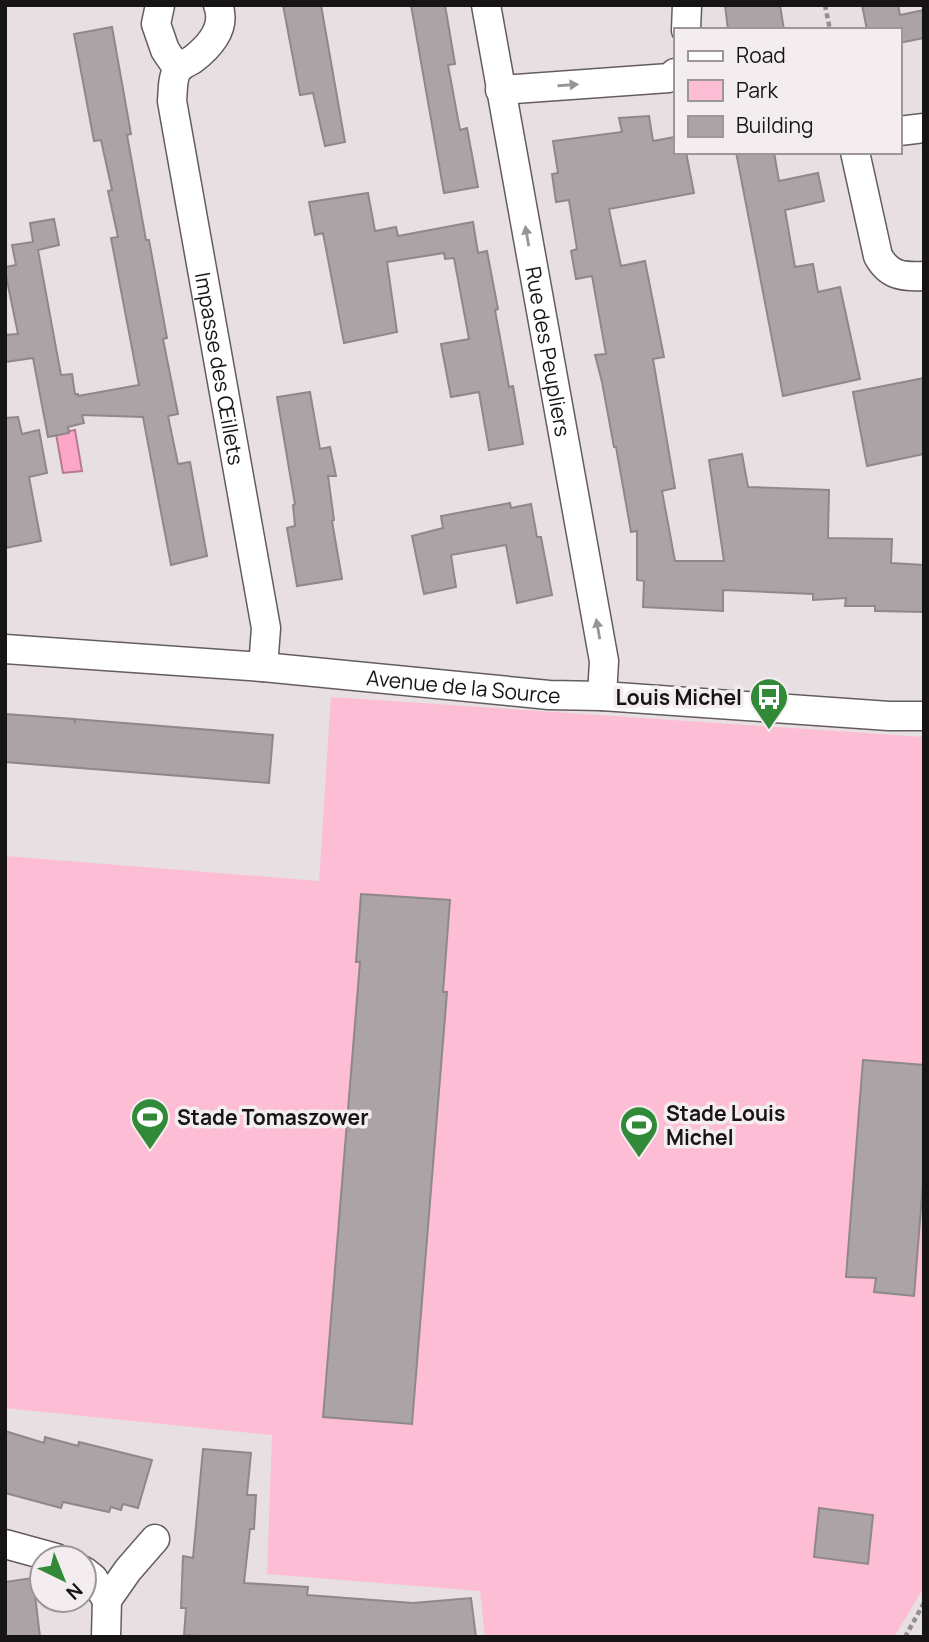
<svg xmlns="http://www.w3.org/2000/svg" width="929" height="1642" font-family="Manrope,sans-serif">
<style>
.green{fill:#fcbdd5}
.water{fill:#fca6c8;stroke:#b77a92;stroke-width:2}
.building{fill:#aba3a6;stroke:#8f888a;stroke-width:2}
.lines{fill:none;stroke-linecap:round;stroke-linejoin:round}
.street-casing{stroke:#645d5f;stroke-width:31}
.path{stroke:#948e90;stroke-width:4.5;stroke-dasharray:5 3.5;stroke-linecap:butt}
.street{stroke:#fff;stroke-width:28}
.oneway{fill:#979596}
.labels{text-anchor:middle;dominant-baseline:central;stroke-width:7;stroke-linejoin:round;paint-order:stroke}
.street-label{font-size:21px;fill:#171415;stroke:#f4edef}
.poi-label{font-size:21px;font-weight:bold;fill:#171415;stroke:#f4edef;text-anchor:start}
</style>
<rect width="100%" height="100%" fill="#e7dfe2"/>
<path class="green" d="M331,697L924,737V1587L894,1637H485L480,1591L267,1574L272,1435L5,1408V856L319,881Z"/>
<path class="water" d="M75,430L82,471L63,473L56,434Z"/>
<path class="building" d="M283,5H321L345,142L325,146L313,93L300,95Z
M411,5H445L455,64L448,65L460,130L467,128L478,187L444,193Z
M725,5H780L784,30H728Z
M862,5H898L900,15L924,10V38L899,43V30H867Z
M112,27L131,134L127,135L146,240H149L167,338L163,339L178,414L168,416L178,464L190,462L207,556L171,565L143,417L82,415L84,423L68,427L69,433L48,437L33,358L5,362V335L18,334L5,271V267L16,265L12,245L33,242L30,223L54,219L59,245L38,250L61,375L72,374L75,394H78V396L139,385L111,238L118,237L108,191L112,190L101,140L94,141L74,34Z
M649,116L653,141L675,137V152H686L694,193L609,209L621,266L645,261L664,357L653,359L675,488L662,491L675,561H724L709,460L742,454L748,487L829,490L828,538L892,539L891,563L924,565V612L875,611V606H845L846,598L813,600V594L723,590V611L643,607L644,581L637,580V531L631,532L616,447H614L602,382L595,355L606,354L592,276L576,279L571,251L577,249L569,200L556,202L552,174L558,173L553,141L622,132L619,118Z
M736,152H774L779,181L818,173L824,201L785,210L795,267L813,264L818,292L840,287L860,379L783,396Z
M368,193L375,231L396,227L398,236L473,222L478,253L487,251L498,309L495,310L509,387L513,386L523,444L489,450L479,392L451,397L441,344L469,339L454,258L445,259L444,253L387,262L397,332L344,343L323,233L315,235L309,202Z
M924,378V454L867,466L853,392Z
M310,392L320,449L330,447L336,476H328L334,520L332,521L342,579L297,586L287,528L295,526L293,505L295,504L277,397Z
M18,417L22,434L39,430L47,473L29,477L41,541L5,548V418Z
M510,503L511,508L531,504L537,537H541L552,595L517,603L506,545L451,555L456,587L424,594L412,536L443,528L441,516Z
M5,714L74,719L75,723V719L273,735L269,783L5,762Z
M361,894L450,900L443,992H447L412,1424L323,1417L360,962H356Z
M863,1060L924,1065V1170L914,1296L874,1292L876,1278L846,1277Z
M5,1431L44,1443L45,1437L78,1446L79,1442L152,1460L138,1508L123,1504L121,1510L111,1507L109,1512L63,1502L61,1508L5,1493Z
M203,1449L251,1453L247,1495H256L254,1529H250L244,1583L308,1587L307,1595L413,1603L471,1598L476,1637H216L184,1635L186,1608H181L183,1556L193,1558Z
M819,1508L873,1515L868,1564L814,1557Z
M33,1578L40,1637H5V1582Z"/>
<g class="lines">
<defs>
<g id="street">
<path d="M160,5L156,24L165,50L178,69"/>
<path id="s1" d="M218,5C227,28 209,47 192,60C188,62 181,66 178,69C172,77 173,92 172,101L266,628L263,667"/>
<path id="s2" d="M486,5L604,661L602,696"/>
<path d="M686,30L687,5"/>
<path d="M500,90L669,78L675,73"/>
<path d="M899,131L924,128"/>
<path d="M855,152L878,256C889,276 903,277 924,276"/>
<path id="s3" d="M5,649L263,667L549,695L602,696L889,716H924"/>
<path d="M5,1544L56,1558"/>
<path d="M84,1571L93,1578L107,1600"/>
<path d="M106,1637L107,1600L128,1570L155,1539"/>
</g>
</defs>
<use href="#street" class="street-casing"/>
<path class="path" d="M825,5L830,30
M905,1637L924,1603"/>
<use href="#street" class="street"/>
</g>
<defs><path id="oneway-solid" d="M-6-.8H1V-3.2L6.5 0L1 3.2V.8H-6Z" transform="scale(1.75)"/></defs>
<g class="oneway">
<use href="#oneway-solid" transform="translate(568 85) rotate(-4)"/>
<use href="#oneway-solid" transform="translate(527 236) rotate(-100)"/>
<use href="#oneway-solid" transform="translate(598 629) rotate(-100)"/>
</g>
<defs>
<symbol id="bus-pin" viewBox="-11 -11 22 30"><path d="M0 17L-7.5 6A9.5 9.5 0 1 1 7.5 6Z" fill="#328a39" stroke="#f4edef"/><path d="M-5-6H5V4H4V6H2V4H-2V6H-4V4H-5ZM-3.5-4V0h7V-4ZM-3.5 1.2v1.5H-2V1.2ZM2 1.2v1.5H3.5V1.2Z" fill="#fff"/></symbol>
<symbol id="stadium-pin" viewBox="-11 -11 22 30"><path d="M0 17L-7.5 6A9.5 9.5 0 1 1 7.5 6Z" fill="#328a39" stroke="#f4edef"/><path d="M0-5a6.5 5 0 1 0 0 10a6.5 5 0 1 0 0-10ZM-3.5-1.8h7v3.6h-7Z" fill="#fff"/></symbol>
</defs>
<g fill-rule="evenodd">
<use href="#bus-pin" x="747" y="675" width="44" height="60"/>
<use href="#stadium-pin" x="128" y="1095" width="44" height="60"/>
<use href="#stadium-pin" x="617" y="1103" width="44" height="60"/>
</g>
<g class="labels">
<g class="street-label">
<text stroke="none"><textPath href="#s2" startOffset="352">Rue des Peupliers</textPath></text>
<text stroke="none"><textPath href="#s1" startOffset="387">Impasse des Œillets</textPath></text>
<text stroke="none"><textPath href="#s3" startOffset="460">Avenue de la Source</textPath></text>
</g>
<g class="poi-label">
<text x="742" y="697" text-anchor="end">Louis Michel</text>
<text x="666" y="1113">Stade Louis<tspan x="666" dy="24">Michel</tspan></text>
<text x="177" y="1117">Stade Tomaszower</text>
</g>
</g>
<rect width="929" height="1642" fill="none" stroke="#171415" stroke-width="14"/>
<rect x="674" y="28" width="228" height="126" fill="#f4edef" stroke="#9c9698" stroke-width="2"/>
<rect x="688" y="51" width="35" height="10" fill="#ffffff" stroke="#9c9698" stroke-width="2"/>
<text x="736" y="63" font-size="21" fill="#171415">Road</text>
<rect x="688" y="80" width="35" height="21" fill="#fcbdd5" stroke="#9c9698" stroke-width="2"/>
<text x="736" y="98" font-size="21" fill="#171415">Park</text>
<rect x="688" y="116" width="35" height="21" fill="#aba3a6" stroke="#9c9698" stroke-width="2"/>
<text x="736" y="133" font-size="21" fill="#171415">Building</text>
<g transform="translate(63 1579) rotate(137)"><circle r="33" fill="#f4edef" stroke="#9c9698" stroke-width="2"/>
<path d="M0-5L12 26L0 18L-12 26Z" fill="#328a39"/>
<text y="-10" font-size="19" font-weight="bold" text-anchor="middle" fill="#171415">N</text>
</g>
</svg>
